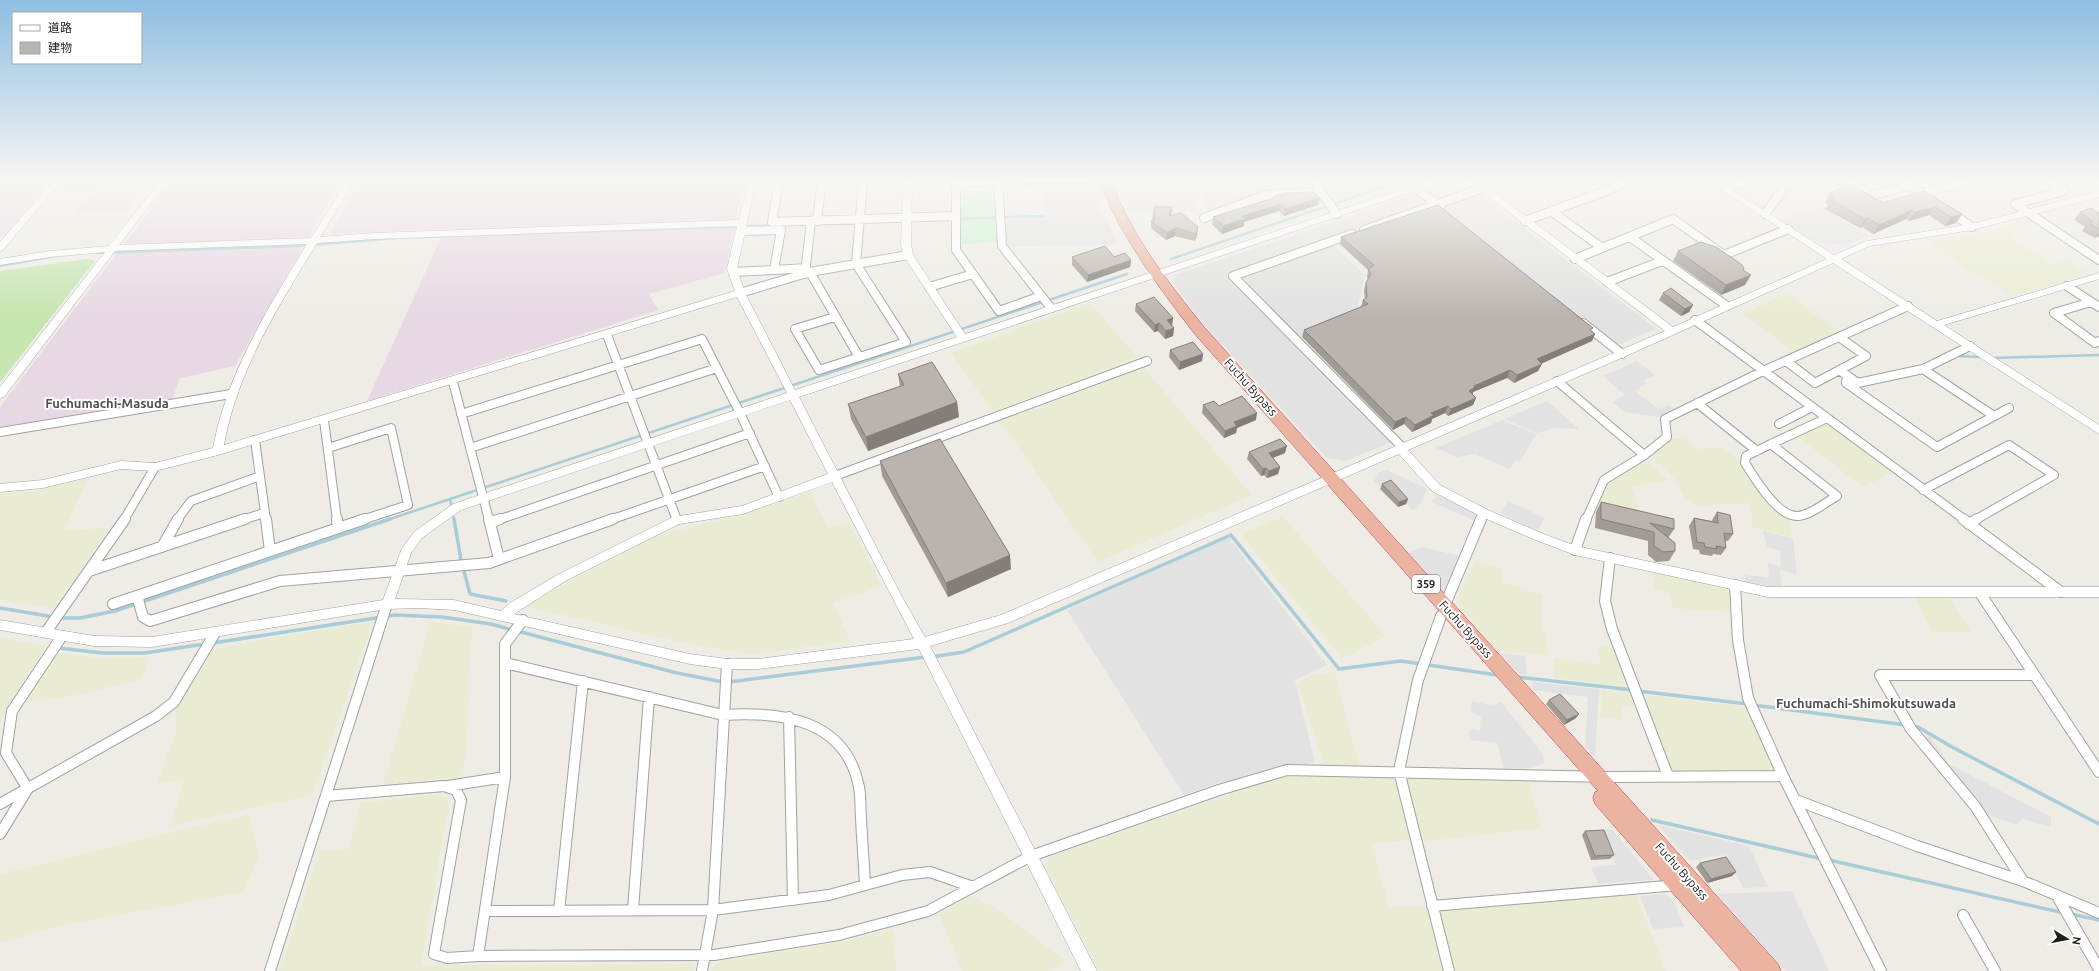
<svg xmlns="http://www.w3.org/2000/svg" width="2099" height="971" font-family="Ubuntu,'Noto Sans JP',sans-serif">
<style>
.industrial{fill:#e7d8e3}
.farmland{fill:#e9ecd2}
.grass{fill:#c7e5af}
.park{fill:#c5f5cb}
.parking{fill:#e2e2e2}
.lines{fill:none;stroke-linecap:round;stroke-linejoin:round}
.stream-far1{stroke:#a9ccd9;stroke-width:2.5}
.stream{stroke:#a9ccd9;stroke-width:3.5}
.minor-far1-casing{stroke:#a2a2a2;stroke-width:10}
.minor-casing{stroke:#a2a2a2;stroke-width:12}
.tertiary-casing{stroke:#a2a2a2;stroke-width:1}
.trunk-casing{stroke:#ce3160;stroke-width:1}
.minor-far1{stroke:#fff;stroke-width:8}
.minor{stroke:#fff;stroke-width:10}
.tertiary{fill:#fff;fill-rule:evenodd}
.trunk{fill:#eab4a0;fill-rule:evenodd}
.wall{fill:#a19b96}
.shaded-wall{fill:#837e7a}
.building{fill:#bbb4ae;stroke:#837e7a}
.labels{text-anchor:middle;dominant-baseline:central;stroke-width:4;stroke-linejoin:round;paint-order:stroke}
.shield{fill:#fff;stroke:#626262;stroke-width:1}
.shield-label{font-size:11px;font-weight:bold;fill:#1e1e1e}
.street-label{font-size:12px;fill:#1e1e1e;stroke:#fff}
.neighbourhood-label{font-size:13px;font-weight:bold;fill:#515151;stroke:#fff}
</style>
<rect width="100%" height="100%" fill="#eeece5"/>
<path class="industrial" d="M0,181H50L0,239Z
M172,181H341L235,366L180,378L172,399L0,428V407Z
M361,181H744L725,273L649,294L658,310L367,401L445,229L330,234Z"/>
<path class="farmland" d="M2030,220L2036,223L2009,237L2053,265L2068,261L2088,274L2012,296L1998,285L1973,273L1929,241L1983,232Z
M1786,294L1841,332L1796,353L1742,314Z
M1090,303L1137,357L993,412L951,353Z
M1144,368L1252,495L1098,562L1001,422Z
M1827,423L1893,472L1863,487L1798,437Z
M1671,439H1686L1696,449L1722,447L1739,460L1768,502L1790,521L1792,537L1753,528L1750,503L1696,506L1686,500L1673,477L1649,455Z
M1644,458L1668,480L1631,487L1643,520L1595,508L1609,481Z
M88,478L65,530L109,528L53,608L0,600V494L33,491Z
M809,492L829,529L849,522L882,586L833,603L850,641L754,654L698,646L524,606L654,536L741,515Z
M1283,517L1386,636L1342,659L1241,534Z
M1475,561L1504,570L1501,582L1543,595L1542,621L1548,655L1497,650L1457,603Z
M1652,571L1728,588L1730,612L1673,608L1668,593L1654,589Z
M1915,597H1949L1971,632H1932Z
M373,621L312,795L170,826L184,780L158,782L177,728L175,708L209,649Z
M430,622L472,627L466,759L460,777L383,785Z
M0,638L47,646L7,707L0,725Z
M1598,646L1613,647L1626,687L1555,678L1553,658L1600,665Z
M58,653L101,658L149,657L141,679L73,696L25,702Z
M1335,672L1359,765H1324L1298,686L1299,682L1311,675Z
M1602,690L1630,692L1635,708L1621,706L1622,720L1600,717Z
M1640,694L1746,707L1773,765L1767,771H1675L1666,765Z
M1289,774L1391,777L1397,781L1410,840L1371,843L1389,907H1428L1444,971H1099L1045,866L1049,857Z
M1407,775L1527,779L1542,828L1419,842L1405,782Z
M439,794L450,798L421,965L695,964L694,971H280L319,851L349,849L361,803Z
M249,814L259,856L244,892L63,925L0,943V874Z
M1634,889L1666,971H1455L1440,915L1445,908Z
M971,896L996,908L1066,961L1051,971H962L939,914Z
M893,929L896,971H710L719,961L837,943Z"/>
<path class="grass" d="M69,181H111L104,189L60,191Z
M87,259L95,261L0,382V271Z"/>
<path class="park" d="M981,184H990L995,186L998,242L959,244V194L981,193Z"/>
<path class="parking" d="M114,181H148L124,212L75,213L93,192L106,191Z
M1117,181H1190L1197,211L1131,212L1122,196Z
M1201,181H1309L1312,190L1278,197L1208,222Z
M1320,181H1386L1344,194L1323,190Z
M1474,190L1654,327L1655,329L1611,348L1437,209L1332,244L1365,275L1356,314L1300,337L1401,438L1346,461L1327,458L1207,328L1174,284L1176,275L1424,191L1437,202Z
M1093,192L1118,244L1006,247L1003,219L1045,218L1043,193Z
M1821,207L1869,236L1844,245L1815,242L1779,219Z
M1637,361L1655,375L1643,381L1646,384L1635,391L1658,409L1669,405L1673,408L1660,417L1624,412L1612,402L1625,395L1603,376Z
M1547,401L1579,429L1555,428L1537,433L1504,419Z
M1502,420L1536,434L1520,462L1515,460L1509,469L1475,454L1457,457L1436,448Z
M1387,470L1427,489L1419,507L1412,510L1390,483L1380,487L1374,481L1378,473Z
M1437,495L1479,513L1475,521L1432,502Z
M1508,501L1545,518L1537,531L1500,513Z
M1763,531L1793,539L1797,574L1780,570L1782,587L1745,583L1744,574L1769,578L1768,563L1781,566L1780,551L1767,547Z
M1228,537L1327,665L1295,680L1315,762L1214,784L1184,795L1067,610Z
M1422,547L1460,556L1445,593L1409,553Z
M1500,653L1525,656L1527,675L1519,674Z
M1532,682L1599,689L1595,758L1585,746L1588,697L1533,690Z
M1472,701L1494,706L1501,702L1543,754L1544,763L1532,768L1504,769L1497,743L1469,740L1470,729L1480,731L1481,716L1471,712Z
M1930,736L1949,764L2051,817V827L2022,819L2017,825L1985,814L1923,738Z
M1658,825L1749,846L1768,887L1744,888L1724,855L1690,861Z
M1601,829H1612L1654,880L1598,884L1591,867L1616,865Z
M1792,891L1829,971H1785L1717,894Z
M1665,894L1674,902L1684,927L1653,929L1640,896Z"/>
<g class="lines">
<path class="stream-far1" d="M1789,190L1803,181
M956,219L1043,216
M97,253L296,246L397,238L775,225
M1171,259L1401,181
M0,266L55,256
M1958,356L1982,357
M1992,358L2099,355
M450,499L454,520
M387,520L1127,274"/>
<path class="stream" d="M454,519L461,560L470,594L506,601
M0,608L54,617
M59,618H80L115,611L390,519
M517,631L677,673L723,682
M213,643L395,615L442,617L491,624L512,630
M58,648L103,653H145L205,644
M931,657L964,652L1231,535L1339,669L1401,661L1497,675
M1517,677L1633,690
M729,682L926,657
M1638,691L1748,704
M1753,705L1906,725
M1912,726L1918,727L1952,747L2099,824
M1652,820L1822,859
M1829,860L2064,913
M2071,914L2099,920"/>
<defs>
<path id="minor-far1" d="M779,181L772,222L955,216
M956,181V250L999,311L1041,296
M998,181L1002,246L1051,308
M1315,181L1320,191L1337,214
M1406,181L1440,206
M1848,181L1870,196L1910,185
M1903,181L1931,199
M2048,181L2064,191L2015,204L2099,260
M2097,181L2099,182
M956,183L998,181
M1726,189L1746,181
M1922,193L1969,181
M1551,211L1601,247
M1950,212L1972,227
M1765,214L1782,191
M1204,218L1266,195L1319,192
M817,221L822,181
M1525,221L1611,189L1627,181
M1364,230L1483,188
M1352,234L1233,276L1403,448
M1630,237L1727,306
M1575,259L1673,219L1724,255L1788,229
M774,270L806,268
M733,272L774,270L781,230L741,231
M810,272L859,357
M805,274L811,221
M1607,282L1662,261
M2067,286L2099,307
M929,287L973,274
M740,293L810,272L908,255
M2091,302L2054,313L2095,343L2099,341
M835,317L795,329L819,370L906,342L856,264L863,181
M1695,320L1965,520
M1583,323L1622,354
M607,335L677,520
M1786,361L1815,383L1866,356L1839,337
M1923,369L1994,416
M1839,370L1858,383L1923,369L1970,346
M1847,375L1846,383L1937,447L2009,408
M1557,381L1644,455
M453,382L489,520
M1697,403L1757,451
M461,414L702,339L740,413L779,497
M324,420L337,520
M1779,424L1812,407
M0,432L231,394
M255,440L266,520
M1771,444L1837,496C1826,502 1811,515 1798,516C1777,517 1755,478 1745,463L1746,456Z
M1771,444L1827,418
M328,448L391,428L408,505L362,520
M470,448L717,368
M835,476L1147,361
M1923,490L2009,445L2054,475L1975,520
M124,520L155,467
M177,520L191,501L260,476
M242,520L264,513
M498,520L750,433
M610,520L765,466
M1481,520L1484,513
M1586,520L1604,480L1643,456L1667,437L1665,419L1763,371L1908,306"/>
<path id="minor" d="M266,519L270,551
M337,519L338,528
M489,519L499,559
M1963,519L2061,592
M490,523L500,519
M1969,524L1977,519
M162,547L178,519
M1575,550L1586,519
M1610,558L1605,601L1612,629L1668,776
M89,571L245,519
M1735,585L1738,640L1748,698L1783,776L1881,971
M1980,593L2099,772
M137,596L143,617L150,621L280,581L489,563L613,519
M113,604L365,519
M1445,605L1481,519
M1441,616L1418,680L1399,771L1449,971
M46,632L125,519
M505,663L723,715C781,711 846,719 859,787C861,797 860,808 861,818C862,840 864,863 865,885
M789,717L793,900
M448,786L505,777
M28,789L6,753L12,711L62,636
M326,796L444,786L456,790L461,800L434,954L447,958L478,956L714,955L839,935L928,911L1031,856L1219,790L1287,770L1610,777L1783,776
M1796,800L1917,846L2023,881L2099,913
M0,804L156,716L174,702L215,633
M0,834L27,790
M2023,881L1975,806L1911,729L1880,675H2034
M2057,896L2099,969
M1432,906L1678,885
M633,910L649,697
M485,911L713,910L829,895L902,875L930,872L973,887
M559,911L583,681
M1963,915L1995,971
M478,956L505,777V644L523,620
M270,971L387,604
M702,971L713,910L727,664"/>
<path id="tertiary" d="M53,181H61L3,250L0,251V242Z
M160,181H168L119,245L311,238L347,181H355L320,237L374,233L739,220L748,181H756L737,269L745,293L795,390L957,337L903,255L901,244L904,181H912L911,244L913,255L965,334L1428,181H1439L1438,183L799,397L900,593L925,637L1001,615L1665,331L1480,190L1462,183L1461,181H1472L1486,186L1673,327L1827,259L1709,181H1718L1834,255L1867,241L1972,224L2099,191V197L1972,230L1869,246L1841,259L1937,321L2099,273V279L1944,325L2099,425V434L1833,263L1626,356L1408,450L1440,485L1488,510L1541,533L1576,546L1768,587H2099V597H1768L1575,555L1533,539L1480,516L1432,491L1399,454L1008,623L930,646L1097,971H1081L919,649L758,669H727L690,664L454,610L419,608L387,609L152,647L94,646L0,630V620L94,636L152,637L383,600L402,548L414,532L453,504L787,393L737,297L218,455L155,471L121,469L43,488L0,492V484L43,480L121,461L155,463L213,448C227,373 268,308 307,244L115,251L4,397L0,398V387L105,252L50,257L0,265V259L50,251L109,246ZM737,226L727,269L735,291L224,445C237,371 278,307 317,243L374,239ZM790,400L828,474L742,506L673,517L559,574L510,603L501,611L454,600L395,599L411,553L422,538L461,510ZM832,482L914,639L758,659H727L690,654L514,614L567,580L679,524L743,514Z"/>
<path id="trunk" d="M1099,181H1111C1117,195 1122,209 1130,222C1150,260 1177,293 1204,327L1778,964L1781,971H1741L1595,804L1593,798L1595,792L1598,791L1194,333C1157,285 1122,238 1099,181Z"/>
</defs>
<use href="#minor-far1" class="minor-far1-casing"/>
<use href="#minor" class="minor-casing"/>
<use href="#tertiary" class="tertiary-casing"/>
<use href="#trunk" class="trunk-casing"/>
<use href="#minor-far1" class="minor-far1"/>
<use href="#minor" class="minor"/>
<use href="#tertiary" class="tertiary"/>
<use href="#trunk" class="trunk"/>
</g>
<path class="wall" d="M1019,181H1090L1089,184L1020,186Z
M1924,191L1962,214L1956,223L1945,226L1929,215L1909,221L1906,219L1873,234L1862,227L1860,228L1825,209L1828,205L1825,202L1830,193L1883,203Z
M1273,197L1320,198L1318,205L1284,216L1279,211L1244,222V226L1222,234L1212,224L1213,217L1273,199Z
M1154,207H1172L1171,216L1198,227L1197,235L1195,241L1175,236L1166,240L1151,228V221H1152L1153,215Z
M2080,212L2099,213V236L2095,238L2082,231L2085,227L2074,220Z
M1341,237L1592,331L1595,334L1592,341L1541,363L1538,371L1514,383L1507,378L1473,392V395L1476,398L1473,405L1448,416L1445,413L1432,419L1431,423L1412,432L1404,424L1393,430L1302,337L1304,330L1361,307L1363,300L1365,299L1364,290L1366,283L1368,279L1367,277L1368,270L1340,244Z
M1678,251L1743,270L1745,285L1721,295L1673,261Z
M1072,257H1114L1131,260L1130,267L1087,282L1072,265Z
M1663,293L1693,305L1689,312L1681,316L1659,300Z
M1136,304L1173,318L1172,325L1174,328L1173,336L1165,339L1158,331L1154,332L1135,311Z
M1170,350L1203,354L1202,361L1179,370L1169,357Z
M898,374L957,402L959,417L868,451L851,419L848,404L900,387Z
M1203,405L1219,406L1256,420L1237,428L1236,433L1224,438L1202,413Z
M1249,452L1285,453L1273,458L1280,467L1278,474L1267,478L1264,475L1261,476L1247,459Z
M880,461L1011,569L948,597L882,476Z
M1382,484L1408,499L1406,504L1398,507L1380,489Z
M1601,502L1674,529L1668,538L1675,551L1669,561L1656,562L1648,555V541L1595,528L1596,512Z
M1717,512L1733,534L1728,541H1725L1726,548L1721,555L1713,554L1712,556L1700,554L1699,550L1693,549L1689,526L1694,518L1712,521V520Z
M1549,700L1576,718L1564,725L1546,704Z
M1585,831L1614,855L1610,859L1591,860L1582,835Z
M1700,863L1732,876L1707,883L1696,867Z"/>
<path class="shaded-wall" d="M1320,198L1318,205L1284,216L1285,209Z
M1281,204L1279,211L1244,222V226L1222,234L1223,226L1242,216Z
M1172,207L1171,215L1168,224L1169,216Z
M1935,207L1929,215L1909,221L1915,212Z
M1912,210L1906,219L1873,234L1879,225Z
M1962,214L1956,223L1945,226L1951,217Z
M1868,218L1862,227L1860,228L1865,219Z
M1198,227L1197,235L1195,241L1196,234Z
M1176,228L1175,236L1166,240L1167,233Z
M2099,233V236L2095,238Z
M1131,260L1130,267L1087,282L1088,275Z
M1751,275L1745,285L1721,295L1726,285Z
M1693,305L1689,312L1681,316L1685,309Z
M1173,318L1172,325L1166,327L1167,320Z
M1159,323L1158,331L1154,332L1155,325Z
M1174,328L1173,336L1165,339L1166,331Z
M1595,334L1592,341L1534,367L1537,359Z
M1203,354L1202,361L1179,370L1180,362Z
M1542,364L1538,371L1514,383L1517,375Z
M1510,370L1507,378L1473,392V395L1469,391L1474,386Z
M1476,398L1473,405L1448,416L1451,409Z
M957,402L959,417L868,451L866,437Z
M1448,406L1445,413L1432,419L1431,423L1412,432L1415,425L1431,413Z
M1257,413L1256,420L1237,428L1236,433L1224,438L1225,431L1234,422Z
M1406,417L1404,424L1393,430L1395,422Z
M1287,446L1285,453L1267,460L1269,453Z
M1280,467L1278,474L1267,478L1269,471Z
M1266,468L1264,475L1261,476L1263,469Z
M1408,499L1406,504L1398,507L1399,502Z
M1010,555L1011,569L948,597L946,583Z
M1579,714L1576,718L1564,725L1567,720Z
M1736,872L1732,876L1707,883L1711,879Z"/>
<path class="building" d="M1851,184L1883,203L1924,191L1962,214L1951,217L1935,207L1915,212L1912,210L1879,225L1868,218L1865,219L1831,200L1834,199L1830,193Z
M1313,192L1320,198L1285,209L1281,204L1242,216L1245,219L1223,226L1213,217L1274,198L1273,197L1285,193Z
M1438,205L1593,328L1590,330L1595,334L1537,359L1542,364L1517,375L1510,370L1474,386L1475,387L1469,391L1476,398L1451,409L1448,406L1431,413L1434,415L1415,425L1406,417L1395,422L1304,330L1368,304L1363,300L1367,297L1366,283L1371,273L1368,270L1374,265L1341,237Z
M1154,207H1172L1169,216L1181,213L1198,227L1196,234L1176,228L1167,233L1151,221L1155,220L1153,215H1155Z
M2091,208L2099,213V229L2089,223L2093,222L2080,212Z
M1701,242L1716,247L1741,264L1744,268L1743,270L1751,275L1726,285L1678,251Z
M1105,246L1114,257L1125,253L1131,260L1088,275L1072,257Z
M1671,288L1693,305L1685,309L1663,293Z
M1154,297L1173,318L1167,320L1174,328L1166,331L1159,323L1155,325L1136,304Z
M1193,342L1203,354L1180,362L1170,350Z
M932,362L957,402L866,437L848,404L904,385L898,374Z
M1242,396L1257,413L1234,422L1237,426L1225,431L1203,405L1214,401L1219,406Z
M940,439L1010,555L946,583L880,461Z
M1280,439L1287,446L1269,453L1280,467L1269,471L1266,468L1263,469L1249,452Z
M1391,480L1408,499L1399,502L1382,484Z
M1601,502L1674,519V529L1650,523L1675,543V551L1663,552L1654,546V532L1601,519Z
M1717,512L1730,515L1733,534L1724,533L1726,548L1716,546L1717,549L1705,547L1704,543L1697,542L1694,518L1718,523Z
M1560,694L1579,714L1567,720L1549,700Z
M1604,830L1614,855L1595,856L1585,831Z
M1726,857L1736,872L1711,879L1700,863Z"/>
<linearGradient id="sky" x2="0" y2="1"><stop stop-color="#8fbee2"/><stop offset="0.57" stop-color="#f7f6f3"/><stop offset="1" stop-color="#f7f6f3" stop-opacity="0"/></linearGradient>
<rect width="2099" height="317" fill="url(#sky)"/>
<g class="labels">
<rect class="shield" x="1412" y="575" width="28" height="18" rx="3"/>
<g class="shield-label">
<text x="1426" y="584">359</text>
</g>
<g class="street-label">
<text transform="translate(1251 387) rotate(48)">Fuchu Bypass</text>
<text transform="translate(1466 629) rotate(48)">Fuchu Bypass</text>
<text transform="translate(1682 871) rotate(48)">Fuchu Bypass</text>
</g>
<g class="neighbourhood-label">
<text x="107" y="403">Fuchumachi-Masuda</text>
<text x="1866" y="703">Fuchumachi-Shimokutsuwada</text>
</g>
</g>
<rect x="12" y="12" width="130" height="52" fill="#ffffff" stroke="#a5a5a5"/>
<rect x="20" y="25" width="20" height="6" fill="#ffffff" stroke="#a5a5a5"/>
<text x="48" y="32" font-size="12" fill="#1e1e1e">道路</text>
<rect x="20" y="42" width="20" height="12" fill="#bbb4ae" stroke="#a5a5a5"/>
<text x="48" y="52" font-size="12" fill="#1e1e1e">建物</text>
<g transform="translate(2067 939) rotate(100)" stroke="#ffffff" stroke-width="3" paint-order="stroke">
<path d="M0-3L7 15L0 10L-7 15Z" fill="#1e1e1e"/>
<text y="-6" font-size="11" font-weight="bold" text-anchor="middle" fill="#1e1e1e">N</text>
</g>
</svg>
